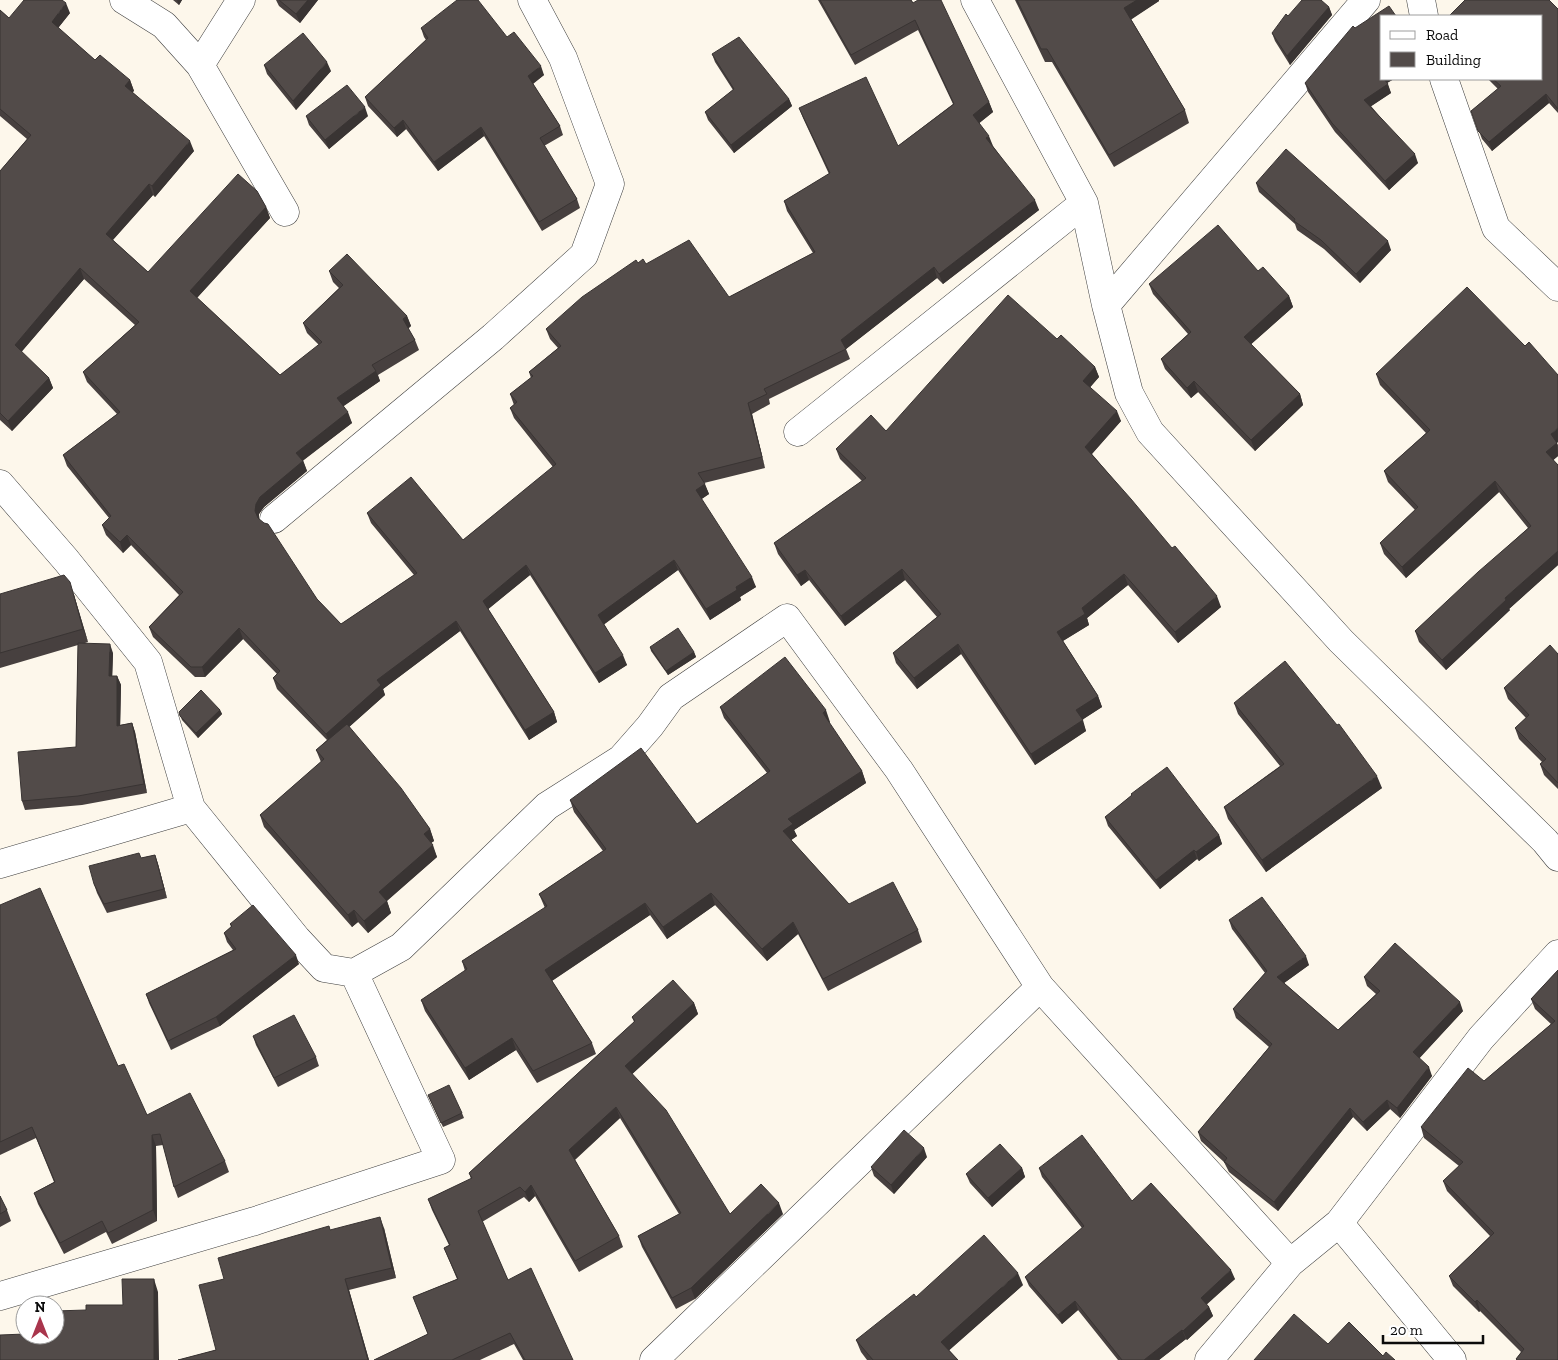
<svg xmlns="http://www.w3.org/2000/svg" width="1558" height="1360" font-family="'Zilla Slab',serif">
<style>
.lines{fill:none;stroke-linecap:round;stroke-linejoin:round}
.minor-casing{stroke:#3e3e3e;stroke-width:29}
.minor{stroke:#fff;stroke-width:28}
.wall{fill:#47403f}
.shaded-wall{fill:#393433}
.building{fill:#524b49;stroke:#393433}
</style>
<rect width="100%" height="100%" fill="#fdf7eb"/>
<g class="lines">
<defs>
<path id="minor" d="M124,0L164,25L200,65L241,0
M975,0L1084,203L1106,305L1129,393L1150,432L1341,641L1545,841L1558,857
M1421,0L1424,16
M200,65L285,212
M1444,79L1496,228L1558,287
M1106,305L1366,0
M798,432L1084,203
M0,484L66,560L148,662L191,808L297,939L324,968L354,973L401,947L547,806L621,759L650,726L671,697L787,618L899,770L1040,987L1290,1263
M274,519L493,337L584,255L610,184L563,58L532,0
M0,864L191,808
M1339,1223L1452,1360
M0,1296L255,1221L441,1160L354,973
M654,1360L1040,987
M1209,1360L1290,1263L1339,1223L1481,1038L1558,954"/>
</defs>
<use href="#minor" class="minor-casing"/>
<use href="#minor" class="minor"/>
</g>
<path class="wall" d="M173,0H182L179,5Z
M276,0H318L300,23L279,6Z
M818,0H911L989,102L993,112L979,123L993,146L1039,210L943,284L937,278L846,349L850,359L769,399L770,404L752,414L765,468L704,483L709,494L701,499L756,587L740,597L741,600L710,620L678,570L604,624L627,665L599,683L530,575L488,609L554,712L557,722L529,740L460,631L383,689L385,695L349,727L430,829L434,841L431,843L437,857L387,901L391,913L368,933L358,922L352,927L264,827L260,815L321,762L316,750L327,740L277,689L273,678L277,674L243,639L205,677H195L153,637L149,627L179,595L131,545L123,553L106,535L102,525L109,518L67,466L63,455L117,414L87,382L83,372L135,325L84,279L21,352L49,378L53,388L12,431L0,420V171L27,139L0,116V10L9,18L70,13L58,28L95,60L130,80L134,91L132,92L194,151L155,197L153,195L113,240L148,272L266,207L270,218L197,298L280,375L319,345L307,333L303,323L339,288L333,282L329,271L407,316L411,326L408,328L415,340L419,350L378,375L380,381L343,406L352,423L303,460L307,471L264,507L259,514V519L317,599L341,624L414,575L371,523L367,513L463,540L553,467L514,418L510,408L514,405L510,394L531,378L529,372L558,348L550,339L546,329L638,263L646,264L729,297L813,253L787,211L784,201L829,174L803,118L799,108L898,146L953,104L918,30L855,65Z
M1015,0H1159V1L1131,19L1185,110L1189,123L1114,167L1052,62H1045Z
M1464,0H1549L1558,9V113L1549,103L1492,151L1482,139L1471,111L1498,89L1488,79H1542Z
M1329,7L1332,15L1290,65L1275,41L1272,33Z
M421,28L507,37L544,75L533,84L560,126L563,135L544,146L577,199L580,208L542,231L484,136L438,171L406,129L397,137L368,106L365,97L426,40L424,37Z
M712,54L789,99L792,106L734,153L708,120L705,112L733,90L715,62Z
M264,65L331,71L296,110L267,74Z
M1382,79H1394L1387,83L1391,93L1371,106L1418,163L1389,190L1335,132L1308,92L1305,83Z
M306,116H368L329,149L309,125Z
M1256,183L1391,250L1360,283L1324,249L1297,230L1295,224L1259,192Z
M1149,284L1289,296L1293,307L1251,344L1300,394L1303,405L1255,451L1198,392L1191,398L1165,369L1161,359L1188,334L1153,294Z
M1057,339L1095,367L1099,377L1090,387L1121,421L1092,454L1221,607L1178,643L1128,585L1087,618L1089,625L1063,641L1098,696L1102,707L1082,720L1086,731L1035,765L961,654L917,689L896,663L893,653L937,617L905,580L845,626L809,580L801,586L778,554L774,543L862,481L840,459L836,449L886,431Z
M1376,374L1557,443L1558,445V456L1553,460L1558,465V565L1509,609L1510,610L1446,670L1419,642L1415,631L1528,528L1499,492L1406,578L1384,554L1380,543L1415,510L1388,482L1384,471L1426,433L1380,385Z
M0,594L74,595L88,642L85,643L113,653L112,676H117L121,685L120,725L132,723L135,732L147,793L82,805L25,810L22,801L76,747L78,645L0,668Z
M650,647L694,652L696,657L668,675L651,651Z
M1558,654V789L1544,775L1540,764L1542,762L1519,739L1515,728L1526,718L1508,699L1504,688Z
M1234,703L1382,788L1266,872L1228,819L1224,807L1280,766L1238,714Z
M720,707L830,722L829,723L862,771L866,783L794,830L797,836L791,840L849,904L918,930L922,942L828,991L798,934L767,961L715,905L667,939L650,915L552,981L592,1043L596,1054L537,1083L516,1050L469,1080L425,1011L421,1000L465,971L462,961L545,908L539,894L603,851L574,812L570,800L697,824L767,773L724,718Z
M220,710L222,714L198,738L182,720L179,712Z
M1131,794L1219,835L1222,844L1199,861L1197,859L1160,889L1108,826L1105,817L1131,796Z
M155,855L158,864L167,898L107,913L97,893L94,884L141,858Z
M0,905L118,1066L147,1115L225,1161L229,1172L178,1198L174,1187L163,1145L156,1146L157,1221L112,1244L106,1232L64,1254L38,1204L34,1193L54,1182L36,1138L0,1155Z
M1229,920L1309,965L1284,983L1338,1030L1376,994L1367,986L1364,977L1463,1011L1419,1058L1432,1076L1400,1118L1390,1109L1367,1131L1353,1117L1278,1211L1229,1172L1224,1162L1201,1141L1198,1132L1269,1047L1236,1018L1233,1009L1265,973L1232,929Z
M230,924L299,964L220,1026L171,1050L149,1003L146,994L233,950L227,942L224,933L231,927Z
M1558,970V1360H1516V1359L1521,1352L1480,1311L1479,1312L1453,1286L1449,1276L1490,1236L1447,1191L1443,1181L1459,1166L1424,1138L1421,1127L1484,1081L1551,1024L1535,1009L1531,999Z
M694,1003L698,1014L632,1074L730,1214H783L695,1299L676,1309L642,1247L638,1236L679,1214L620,1118L575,1160L619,1236L623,1247L579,1272L535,1196L529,1202L524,1197L482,1222L508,1280L573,1360H523L514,1344L480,1360H374L428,1334L413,1297L457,1279L444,1248L449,1245L432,1210L428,1199L471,1179L469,1173L634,1022L632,1017Z
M253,1036L316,1057L319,1066L278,1087L256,1045Z
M428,1095L462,1113L464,1118L443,1127Z
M927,1157L894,1194L874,1176L871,1167Z
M1022,1168L1025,1177L992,1207L970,1183L966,1174Z
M1039,1168L1132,1201L1235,1279L1206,1304L1209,1307L1213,1316L1187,1340L1186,1339L1159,1360H1118L1078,1310L1062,1324L1029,1286L1025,1277L1082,1228L1042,1177Z
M0,1196L7,1210L11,1221L0,1227Z
M384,1228L396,1278L349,1290L369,1360H178L216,1350L224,1279L331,1230Z
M1023,1285L949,1350L958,1360H867L861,1352L856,1340L916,1297Z"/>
<path class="shaded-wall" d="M177,0H182L179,5Z
M308,0H318L300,23L296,14Z
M1137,0H1159V1L1129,21L1124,8Z
M66,3L70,13L55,32L52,22Z
M1329,7L1332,15L1290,65L1287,56Z
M327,62L331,71L296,110L293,101Z
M541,66L544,75L531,85L528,76Z
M1383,79H1394L1385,84Z
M130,80L134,91L128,96L125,86Z
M1388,84L1391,93L1367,109L1364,100Z
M1546,94L1549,103L1492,151L1489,142Z
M789,99L792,106L734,153L731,145Z
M989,102L993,112L977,125L973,115Z
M365,107L368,116L329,149L325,140Z
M403,120L406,129L397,137L394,128Z
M481,127L484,136L438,171L434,162Z
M989,136L993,146L986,138Z
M190,141L194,151L155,197L152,186Z
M1415,154L1418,163L1389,190L1385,181Z
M149,184L153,195L109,244L106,234Z
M1035,200L1039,210L943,284L939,274Z
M266,207L270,218L194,301L190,291Z
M1388,241L1391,250L1360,283L1356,274Z
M934,267L937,278L846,349L841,340Z
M80,268L84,279L18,356L15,345Z
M1289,296L1293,307L1248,347L1244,337Z
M407,316L411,326L407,330L403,319Z
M1095,367L1099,377L1087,391L1083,381Z
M376,371L380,381L341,408L337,398Z
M49,378L53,388L12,431L8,421Z
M1194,381L1198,392L1191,398L1187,388Z
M1300,394L1303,405L1255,451L1251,440Z
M748,403L752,414L765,468L762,457Z
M1117,411L1121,421L1089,457L1085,447Z
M348,412L352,423L300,463L296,453Z
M1558,428V442L1557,443L1558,456L1550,463L1546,452L1551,434Z
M303,461L307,471L264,507L259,514V521L255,511L256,504L260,497Z
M1495,481L1499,492L1406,578L1402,567Z
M705,484L709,494L699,501L696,490Z
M127,535L131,545L123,553L120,542Z
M1558,551V565L1509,609L1510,610L1446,670L1442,660L1505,598Z
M674,560L678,570L602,626L598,615Z
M526,565L530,575L486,611L483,601Z
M902,569L905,580L845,626L841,616Z
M805,570L809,580L801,586L797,575Z
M1124,574L1128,585L1087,618L1089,625L1061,642L1057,632L1082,608Z
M752,577L756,587L740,597L741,600L710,620L706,609L736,587Z
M70,582L74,595L88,642L83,629Z
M1217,596L1221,607L1178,643L1175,632Z
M456,621L460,631L383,689L385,695L330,744L326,734L377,680Z
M239,628L243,639L205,677L202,667Z
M110,644L113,653L112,685L109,676Z
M958,644L961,654L917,689L914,678Z
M694,652L696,657L668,675L666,671Z
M623,655L627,665L599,683L595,673Z
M117,676L121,685L120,735L117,726Z
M1098,696L1102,707L1080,721L1076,710Z
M220,710L222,714L198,738L196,733Z
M826,710L830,722L827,724L823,713Z
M554,712L557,722L529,740L525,730Z
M1083,720L1086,731L1035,765L1031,754Z
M132,723L135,732L147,793L144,784Z
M862,771L866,783L794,830L797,836L787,843L783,831L788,819Z
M1377,776L1382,788L1266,872L1262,860Z
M430,829L434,841L428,845L424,834Z
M1219,835L1222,844L1199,861L1196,852Z
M433,845L437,857L383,904L379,892Z
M1194,850L1197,859L1160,889L1156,880Z
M155,855L158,864L167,898L164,889Z
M711,893L715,905L667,939L663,927Z
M387,901L391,913L368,933L364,921Z
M645,903L650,915L550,982L545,970Z
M354,910L358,922L352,927L348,915Z
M793,922L798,934L767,961L762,949Z
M296,955L299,964L220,1026L216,1017Z
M1306,956L1309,965L1280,986L1277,977Z
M1460,1002L1463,1011L1417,1061L1413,1052Z
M694,1003L698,1014L629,1077L625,1066Z
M512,1038L516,1050L469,1080L465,1068Z
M1429,1067L1432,1076L1400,1118L1397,1108Z
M1387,1100L1390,1109L1367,1131L1363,1122Z
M616,1107L620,1118L573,1161L569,1150Z
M1350,1108L1353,1117L1278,1211L1274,1202Z
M152,1135L156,1146L157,1221L153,1210Z
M924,1148L927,1157L894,1194L891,1185Z
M1022,1168L1025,1177L992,1207L988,1198Z
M531,1185L535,1196L529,1202L525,1192Z
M779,1203L783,1214L695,1299L691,1288Z
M380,1217L384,1228L396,1278L392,1268Z
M1231,1270L1235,1279L1204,1307L1201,1298Z
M1018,1273L1023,1285L945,1354L941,1342Z
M154,1279L158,1292L159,1360H154Z
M345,1279L349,1290L369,1360H368Z
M1477,1300L1480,1311L1479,1312L1475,1302Z
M1075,1301L1078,1310L1062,1324L1058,1315Z
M1209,1307L1213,1316L1187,1340L1183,1331Z
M1182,1330L1186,1339L1159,1360H1144Z"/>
<path class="building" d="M24,0H62L66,3L52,22L95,60L100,55L130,80L125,86L190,141L152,186L149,184L106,234L148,272L238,174L257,191L266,207L190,291L280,375L322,342L303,323L343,285L329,271L347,254L407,316L403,319L415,340L372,365L376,371L337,398L348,412L296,453L303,461L260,497L256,504L255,511L258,518L264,523L268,524L317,599L341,624L417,573L367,513L411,477L463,540L556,464L510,408L517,402L510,394L533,376L529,372L561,346L546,329L582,297L636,260L638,263L643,259L646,264L689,240L729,297L815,252L784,201L830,173L799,108L866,77L898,146L954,104L915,20L851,55L820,0H911L913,3L918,0H941L989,102L973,115L989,136L986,138L1035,200L939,274L934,267L841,340L846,349L764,389L767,394L748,403L762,457L698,473L705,484L696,490L752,577L736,587L737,590L706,609L674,560L598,615L623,655L595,673L526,565L483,601L554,712L525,730L456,621L377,680L381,685L326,734L273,678L280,671L239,628L202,667H191L149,627L183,592L127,535L120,542L102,525L111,516L63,455L120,412L83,372L139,322L80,268L15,345L49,378L8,421L0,413V171L31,135L0,109V10L9,18Z
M279,0H308L296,14Z
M457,0H478L507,37L514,32L541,66L528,76L560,126L540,138L577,199L539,222L481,127L434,162L403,120L394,128L365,97L428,38L421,28Z
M1017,0H1137L1124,8L1185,110L1109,155L1047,49H1041Z
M1302,0H1321L1329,7L1287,56L1272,33L1286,14L1288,16Z
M1465,0H1549L1558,9V109L1546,94L1489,142L1478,131L1471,111L1501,86L1493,79H1542V16H1449Z
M1389,6L1396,16H1382V79H1384L1388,84L1364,100L1415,154L1385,181L1332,123L1305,83L1353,26L1355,28Z
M303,33L327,62L293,101L264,65Z
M739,37L789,99L731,145L705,112L734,89L712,54Z
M347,85L365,107L325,140L306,116Z
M1286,149L1388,241L1356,274L1321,240L1294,221L1295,219L1256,183Z
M1218,225L1258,271L1263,267L1289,296L1244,337L1300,394L1251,440L1194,381L1187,388L1161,359L1191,332L1149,284Z
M1467,287L1525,346L1529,342L1558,375V428L1551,434L1557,443L1546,452L1558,465V551L1505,598L1506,600L1442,660L1415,631L1478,572L1531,526L1495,481L1402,567L1380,543L1418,507L1384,471L1430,430L1376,374Z
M1008,295L1057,339L1061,335L1095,367L1083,381L1117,411L1085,447L1131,499L1172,548L1175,546L1217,596L1175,632L1124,574L1082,608L1085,614L1057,632L1098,696L1076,710L1083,720L1031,754L958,644L914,678L893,653L941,614L902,569L841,616L805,570L797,575L774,543L866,478L836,449L871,415L886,431Z
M64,575L70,582L83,629L0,653V594Z
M678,628L694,652L666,671L650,647Z
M78,643L110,644L109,676H117V726L132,723L144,784L78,796L22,801L18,752L76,747Z
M1550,645L1558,654V783L1540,764L1546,759L1515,728L1529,715L1504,688Z
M785,657L826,710L823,713L862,771L788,819L793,824L783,831L849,904L893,882L918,930L823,979L793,922L762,949L711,893L663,927L645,903L545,970L592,1043L533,1071L512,1038L465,1068L421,1000L467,969L462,961L547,906L539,894L606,849L570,800L641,748L697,824L770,771L720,707Z
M1285,661L1337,725L1339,724L1377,776L1262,860L1224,807L1284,764L1234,703Z
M201,690L220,710L196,733L180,716L179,712Z
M347,724L401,788L430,829L424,834L433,845L379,892L387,901L364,921L354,910L348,915L260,815L324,759L316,750Z
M1167,767L1219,835L1196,852L1194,850L1156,880L1105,817L1132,795L1131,794Z
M139,853L141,858L155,855L164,889L104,904L94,884L89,866Z
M40,888L118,1066L124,1064L147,1115L190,1093L225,1161L174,1187L160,1134L152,1135L153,1210L108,1233L102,1221L60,1243L34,1193L55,1182L32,1127L0,1142V905Z
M1262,897L1306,956L1277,977L1338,1030L1380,991L1364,977L1395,943L1460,1002L1413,1052L1429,1067L1397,1108L1387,1100L1363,1122L1350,1108L1274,1202L1226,1163L1224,1162L1227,1158L1198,1132L1272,1044L1233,1009L1267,971L1229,920Z
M253,905L296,955L216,1017L168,1041L146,994L236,949L224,933L232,926L230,924Z
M1558,970V1360H1517L1516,1359L1524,1349L1477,1300L1475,1302L1449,1276L1494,1233L1443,1181L1463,1162L1421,1127L1468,1068L1484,1081L1555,1021L1531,999Z
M673,980L694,1003L625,1066L666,1110L730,1214L761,1184L779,1203L691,1288L672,1298L638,1236L681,1213L616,1107L569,1150L619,1236L575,1261L531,1185L525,1192L520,1187L478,1211L508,1280L531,1268L573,1360H525L510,1333L452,1360H374L428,1334L413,1297L458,1279L444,1248L450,1245L428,1199L472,1178L469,1173L635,1021L632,1017Z
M294,1015L316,1057L274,1078L253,1036Z
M449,1085L462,1113L441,1123L428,1095Z
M904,1130L924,1148L891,1185L871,1167Z
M1082,1135L1132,1201L1151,1183L1231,1270L1201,1298L1209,1307L1183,1331L1182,1330L1144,1360H1122L1075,1301L1058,1315L1025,1277L1084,1226L1039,1168Z
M1000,1144L1022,1168L988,1198L966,1174Z
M0,1196L7,1210L0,1214Z
M380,1217L392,1268L345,1279L368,1360H178L216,1350L199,1285L224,1279L218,1258L329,1226L330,1230Z
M984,1235L1018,1273L941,1342L958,1360H873L856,1340L914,1294L916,1297Z
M122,1279H154V1360H0V1335L25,1334V1335H55V1311L86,1310V1305H123Z
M1294,1314L1328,1344L1349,1322L1383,1356L1386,1352L1395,1360H1254Z"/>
<rect x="1380" y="15" width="162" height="65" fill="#ffffff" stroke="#9d9d9d"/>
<rect x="1390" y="31" width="25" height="8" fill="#ffffff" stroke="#9d9d9d"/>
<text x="1426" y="40" font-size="15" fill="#0b0b0b">Road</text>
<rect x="1390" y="52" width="25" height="15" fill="#524b49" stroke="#9d9d9d"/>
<text x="1426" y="65" font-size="15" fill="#0b0b0b">Building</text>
<g transform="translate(40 1320)"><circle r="24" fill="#ffffff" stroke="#9d9d9d"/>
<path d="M0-4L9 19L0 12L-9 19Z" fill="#a9354c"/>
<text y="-8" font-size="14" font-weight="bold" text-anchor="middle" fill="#0b0b0b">N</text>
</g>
<path d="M1383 1335v8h100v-8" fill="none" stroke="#0b0b0b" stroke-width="2.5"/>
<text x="1390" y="1335" font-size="15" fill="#0b0b0b" stroke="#ffffff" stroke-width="4" paint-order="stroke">20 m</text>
</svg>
